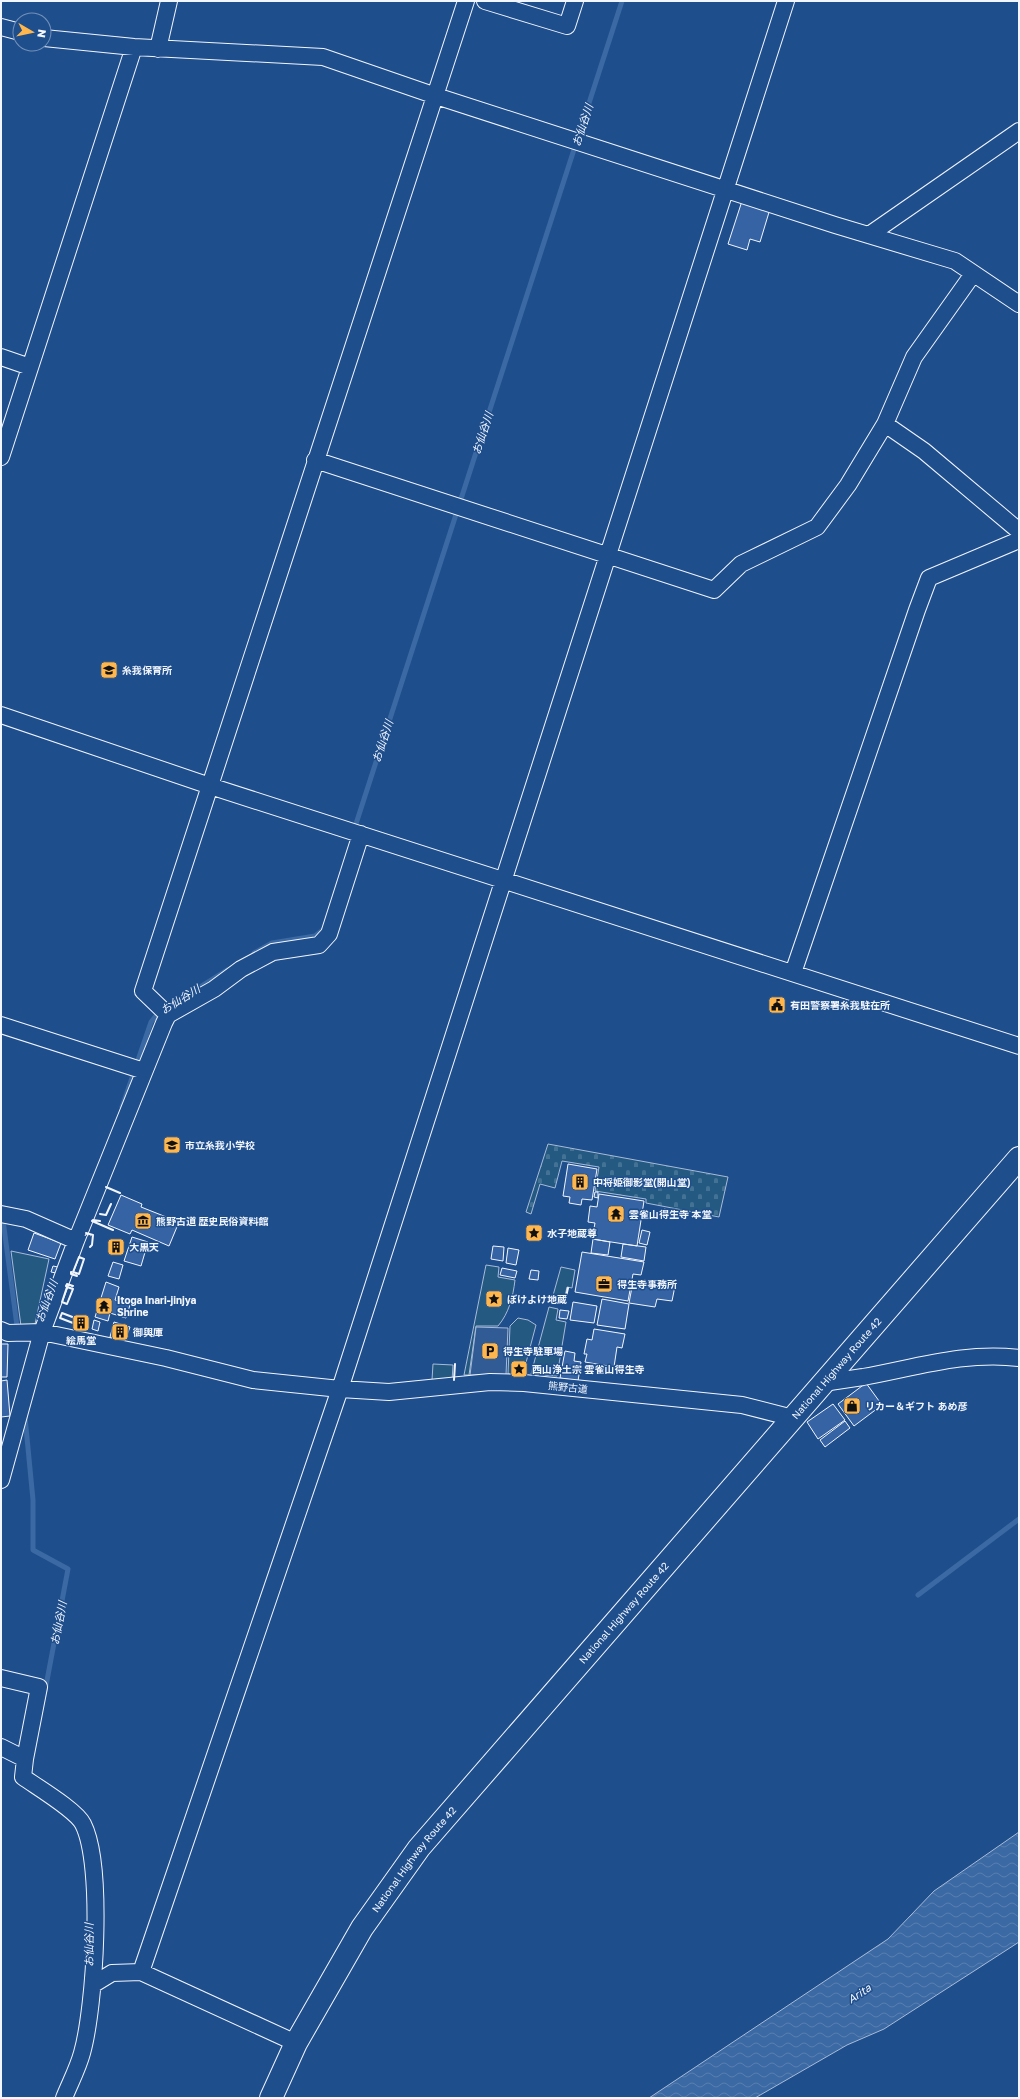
<svg xmlns="http://www.w3.org/2000/svg" width="1020" height="2099" font-family="'Golos Text','Noto Sans JP',sans-serif">
<style>
.cemetery{fill:url(#cemetery-stones);stroke:#a8bbd7}
.green{fill:#245a82;stroke:#a8bbd7}
.parking{fill:#305b95;stroke:#a8bbd7}
.water{fill:url(#water-waves);stroke:#a8bbd7}
.lines{fill:none;stroke-linecap:round;stroke-linejoin:round}
.stream{stroke:#3b69a3;stroke-width:5}
.building{fill:#3563a3;stroke:#f2f6ff}
.minor-casing{stroke:#f2f6ff;stroke-width:18}
.trunk-casing{stroke:#f2f6ff;stroke-width:24}
.minor{stroke:#1f4e8c;stroke-width:16}
.trunk{stroke:#1f4e8c;stroke-width:22}
.fence{stroke:#f2f6ff;stroke-width:1;stroke-dasharray:5 2;stroke-linecap:butt}
.wall{stroke:#f2f6ff;stroke-width:2}
.labels{text-anchor:middle;dominant-baseline:central;stroke-width:3;stroke-linejoin:round;paint-order:stroke}
.poi-label{font-size:10px;font-weight:bold;fill:#f2f6ff;stroke:#1f4e8c;text-anchor:start}
.street-label{font-size:10px;fill:#f2f6ff;stroke:#1f4e8c}
.water-label{font-size:11px;font-style:italic;fill:#f2f6ff;stroke:#1f4e8c}
</style>
<defs>
<pattern id="cemetery-stones" width="16" height="16" patternUnits="userSpaceOnUse"><rect width="16" height="16" fill="#245a82"/><path d="M2 7V4a2 2 0 0 1 4 0v3zM10 15v-3a2 2 0 0 1 4 0v3z" fill="#447295"/></pattern>
<pattern id="water-waves" width="16" height="10" patternUnits="userSpaceOnUse"><rect width="16" height="10" fill="#3b69a3"/><path d="M0 5q4-4 8 0t8 0" fill="none" stroke="#587fb1"/></pattern>
</defs>
<rect width="100%" height="100%" fill="#1f4e8c"/>
<path class="cemetery" d="M548,1144L728,1177L719,1217L646,1203V1199L595,1191L599,1167L562,1161L555,1188L540,1184L531,1214L526,1212Z"/>
<path class="green" d="M11,1251L49,1259L35,1324L21,1326Z
M486,1265L499,1267L498,1277L515,1280C513,1297 509,1313 498,1326H476L469,1375H464Z
M561,1267L575,1270L572,1288L567,1287L564,1301L552,1299Z
M549,1307L558,1309L556,1320L566,1322L557,1376L531,1374Z
M518,1318L528,1320L536,1325L523,1374H508L510,1326Z
M433,1364L453,1365L452,1381L432,1380Z"/>
<path class="parking" d="M476,1327L508,1328L506,1375H470Z"/>
<path class="water" d="M1019,1832V1942L884,2029L847,2045L755,2098H649L888,1939L934,1891Z"/>
<g class="lines">
<path class="stream" d="M354,830L622,1
M254,953L272,943L315,936L324,929
M176,1002L227,970
M122,1107L151,1022L160,1011
M3,1220L17,1326
M25,1417L33,1500V1550L68,1569L45,1691
M918,1595L1019,1519"/>
</g>
<path class="building" d="M742,201L770,209L760,242L750,239L747,250L728,244Z
M568,1164L597,1169L592,1200L582,1199L581,1205L569,1203L570,1197L563,1196Z
M595,1192H598V1198L594,1197Z
M599,1194L644,1201L637,1246L592,1239L595,1223L588,1222L590,1206L597,1207Z
M121,1195L142,1204L141,1207L179,1222L169,1246L132,1230L130,1234L108,1225Z
M664,1209L669,1210L668,1215H663Z
M642,1230L650,1232L647,1245L639,1243Z
M34,1233L61,1243L55,1259L28,1250Z
M132,1237L148,1242L141,1266L124,1261Z
M593,1239L610,1242L608,1255L591,1253Z
M115,1242L121,1244L118,1252L111,1250Z
M623,1244L646,1247L644,1261L621,1257Z
M493,1246L504,1247L503,1261L491,1259Z
M508,1248L519,1250L516,1265L506,1263Z
M582,1252L644,1262L641,1275L633,1274L628,1301L575,1292Z
M113,1262L123,1265L119,1279L108,1276Z
M53,1266L58,1267L56,1273L51,1272Z
M502,1268L517,1271L515,1278L500,1275Z
M531,1270L539,1271L538,1280L529,1279Z
M644,1280L675,1286L672,1301L657,1299L655,1307L629,1303L632,1287L643,1289Z
M106,1282L119,1287L115,1300L130,1305L126,1318L110,1313L108,1321L95,1317Z
M602,1299L629,1304L625,1329L597,1325Z
M573,1302L597,1306L594,1323L570,1320Z
M560,1310L569,1311L567,1319L559,1318Z
M77,1317L87,1321L85,1328L75,1324Z
M94,1320L100,1322L98,1331L92,1329Z
M114,1322L130,1327L125,1341L110,1337Z
M594,1329L625,1334L622,1348L617,1347L614,1367L585,1362L587,1354H584L587,1339L592,1340Z
M1,1344H8L7,1377H1Z
M565,1351L575,1353L574,1361L581,1362L578,1381L560,1378Z
M7,1380L10,1416L1,1417V1381Z
M866,1383L882,1405L854,1426L838,1404Z
M833,1404L845,1420L818,1439L807,1422Z
M845,1421L850,1428L825,1447L820,1440Z"/>
<g class="lines">
<defs>
<path id="minor" d="M485,1L567,26L575,1
M1,27L20,32
M44,38L134,47L323,57L436,96L835,225L955,261L1019,304
M158,49L169,1
M869,235L1019,131
M1,357L30,367
M885,424L924,451L1019,531
M1,457L134,47
M315,460L714,590L741,564L817,527L848,485L885,424L914,357L973,274
M1,715L210,786L1019,1046
M793,973L917,610L929,578L1019,540
M168,1015L143,991L466,1
M1,1025L144,1071
M1,1214L26,1219L76,1241
M1,1330L8,1333L42,1332L166,1358L253,1380L340,1389L389,1392L490,1382L524,1383L742,1405L793,1418
M823,1383C836,1381 850,1379 863,1377C914,1368 966,1351 1019,1358
M1,1480L42,1332L76,1241L164,1023L168,1015L214,989L241,969L273,952L319,945L329,934L361,834
M1,1678L39,1687L25,1759
M1,1747L25,1759L23,1777C37,1787 76,1810 83,1824C104,1865 95,2007 82,2053C78,2068 70,2083 64,2098
M141,1972L340,1389L786,1
M94,1984L112,1973L141,1972L296,2043"/>
<g id="trunk">
<path id="s1" d="M271,2098L296,2043L362,1928L419,1848L1019,1158"/>
</g>
</defs>
<use href="#minor" class="minor-casing"/>
<use href="#trunk" class="trunk-casing"/>
<use href="#minor" class="minor"/>
<use href="#trunk" class="trunk"/>
<path class="fence" d="M85,1236L86,1234L91,1236
M72,1271L71,1273L77,1275
M66,1287L67,1285L73,1287"/>
<path class="wall" d="M106,1187L120,1193
M100,1214L106,1215L111,1204
M100,1221L93,1220L92,1221L113,1230
M86,1233L93,1235L92,1245L90,1247
M79,1257L84,1259L79,1274L73,1272Z
M71,1272V1274L77,1276
M66,1286L67,1284L73,1286
M67,1287L73,1289L67,1304L62,1302Z
M565,1301L568,1288
M62,1313L75,1318L73,1323L60,1318Z
M454,1380L455,1364"/>
</g>
<defs>
<symbol id="school-square" viewBox="-11 -11 22 22"><rect x="-9" y="-9" width="18" height="18" rx="4" fill="#ffb74d" stroke="#1f4e8c"/><path d="M0-5L7-2L0 1L-7-2ZM-4 1L0 2.5L4 1V4Q0 6-4 4Z" fill="#111"/></symbol>
<symbol id="civic-square" viewBox="-11 -11 22 22"><rect x="-9" y="-9" width="18" height="18" rx="4" fill="#ffb74d" stroke="#1f4e8c"/><path d="M-.6-6.5H3V-4.5H.6V-3L4-1V1h2V6H-6V1h2V-1L-.6-3ZM-1.2 2.5V6h2.4V2.5Z" fill="#111"/></symbol>
<symbol id="building-square" viewBox="-11 -11 22 22"><rect x="-9" y="-9" width="18" height="18" rx="4" fill="#ffb74d" stroke="#1f4e8c"/><path d="M-4-6H4V6H1V3H-1V6H-4ZM-2.5-4.3h1.7v1.8h-1.7ZM.8-4.3h1.7v1.8H.8ZM-2.5-1h1.7V.8h-1.7ZM.8-1h1.7V.8H.8Z" fill="#111"/></symbol>
<symbol id="temple-square" viewBox="-11 -11 22 22"><rect x="-9" y="-9" width="18" height="18" rx="4" fill="#ffb74d" stroke="#1f4e8c"/><path d="M0-6L5-2H3V0L6.5 2.5H4V6H1.5V3h-3V6H-4V2.5H-6.5L-3 0V-2H-5Z" fill="#111"/></symbol>
<symbol id="museum-square" viewBox="-11 -11 22 22"><rect x="-9" y="-9" width="18" height="18" rx="4" fill="#ffb74d" stroke="#1f4e8c"/><path d="M0-6L6-3V-2H-6V-3ZM-5-1h2V3h-2ZM-1-1h2V3h-2ZM3-1h2V3H3ZM-6 4H6V6H-6Z" fill="#111"/></symbol>
<symbol id="sight-square" viewBox="-11 -11 22 22"><rect x="-9" y="-9" width="18" height="18" rx="4" fill="#ffb74d" stroke="#1f4e8c"/><path d="M0-6L1.8-2.2L6-1.7L2.9 1.2L3.7 5.4L0 3.3L-3.7 5.4L-2.9 1.2L-6-1.7L-1.8-2.2Z" fill="#111"/></symbol>
<symbol id="office-square" viewBox="-11 -11 22 22"><rect x="-9" y="-9" width="18" height="18" rx="4" fill="#ffb74d" stroke="#1f4e8c"/><path d="M-6-3h4V-5.5h4V-3h4V5H-6ZM-1-4.5V-3h2v-1.5ZM-6 0V1H6V0Z" fill="#111"/></symbol>
<symbol id="parking-square" viewBox="-11 -11 22 22"><rect x="-9" y="-9" width="18" height="18" rx="4" fill="#ffb74d" stroke="#1f4e8c"/><path d="M-3.5-5.5H1a3.5 3.5 0 0 1 0 7H-1V5.5H-3.5ZM-1-3.4V-.6H.8a1.4 1.4 0 0 0 0-2.8Z" fill="#111"/></symbol>
<symbol id="shop-square" viewBox="-11 -11 22 22"><rect x="-9" y="-9" width="18" height="18" rx="4" fill="#ffb74d" stroke="#1f4e8c"/><path d="M-5-2.5h2.3a2.7 3.5 0 0 1 5.4 0H5L5.5 6h-11ZM-1.5-2.5h3a1.5 2.3 0 0 0-3 0Z" fill="#111"/></symbol>
</defs>
<g fill-rule="evenodd">
<use href="#school-square" x="99" y="660" width="20" height="20"/>
<use href="#civic-square" x="767" y="995" width="20" height="20"/>
<use href="#school-square" x="162" y="1135" width="20" height="20"/>
<use href="#building-square" x="570" y="1172" width="20" height="20"/>
<use href="#temple-square" x="606" y="1204" width="20" height="20"/>
<use href="#museum-square" x="133" y="1211" width="20" height="20"/>
<use href="#sight-square" x="524" y="1223" width="20" height="20"/>
<use href="#building-square" x="106" y="1237" width="20" height="20"/>
<use href="#office-square" x="594" y="1274" width="20" height="20"/>
<use href="#sight-square" x="484" y="1289" width="20" height="20"/>
<use href="#temple-square" x="94" y="1296" width="20" height="20"/>
<use href="#building-square" x="71" y="1313" width="20" height="20"/>
<use href="#building-square" x="110" y="1322" width="20" height="20"/>
<use href="#parking-square" x="480" y="1341" width="20" height="20"/>
<use href="#sight-square" x="509" y="1359" width="20" height="20"/>
<use href="#shop-square" x="842" y="1396" width="20" height="20"/>
</g>
<g class="labels">
<g class="poi-label">
<text x="122" y="670">糸我保育所</text>
<text x="790" y="1005">有田警察署糸我駐在所</text>
<text x="185" y="1145">市立糸我小学校</text>
<text x="593" y="1182">中将姫御影堂(開山堂)</text>
<text x="629" y="1214">雲雀山得生寺 本堂</text>
<text x="156" y="1221">熊野古道 歴史民俗資料館</text>
<text x="547" y="1233">水子地蔵尊</text>
<text x="129" y="1247">大黒天</text>
<text x="617" y="1284">得生寺事務所</text>
<text x="507" y="1299">ぼけよけ地蔵</text>
<text x="117" y="1300">Itoga Inari-jinjya<tspan x="117" dy="12">Shrine</tspan></text>
<text x="133" y="1332">御輿庫</text>
<text x="81" y="1340" text-anchor="middle">絵馬堂</text>
<text x="503" y="1351">得生寺駐車場</text>
<text x="532" y="1369">西山浄土宗 雲雀山得生寺</text>
<text x="865" y="1406">リカー＆ギフト あめ彦</text>
</g>
<g class="street-label">
<text stroke="none"><textPath href="#s1" startOffset="927">National Highway Route 42</textPath></text>
<text transform="translate(568 1387) rotate(6)">熊野古道</text>
<text stroke="none"><textPath href="#s1" startOffset="603">National Highway Route 42</textPath></text>
<text stroke="none"><textPath href="#s1" startOffset="279">National Highway Route 42</textPath></text>
</g>
<g class="water-label">
<text transform="translate(582 125) rotate(-72)">お仙谷川</text>
<text transform="translate(482 433) rotate(-72)">お仙谷川</text>
<text transform="translate(382 741) rotate(-72)">お仙谷川</text>
<text transform="translate(180 999) rotate(-32)">お仙谷川</text>
<text transform="translate(46 1301) rotate(-70)">お仙谷川</text>
<text transform="translate(58 1623) rotate(-79)">お仙谷川</text>
<text transform="translate(88 1945) rotate(-90)">お仙谷川</text>
<text transform="translate(859 1993) rotate(-33)">Arita</text>
</g>
</g>
<rect width="1020" height="2099" fill="none" stroke="#f2f6ff" stroke-width="4"/>
<g transform="translate(32 32) rotate(99)"><circle r="19" fill="#1f4e8c" stroke="#7391ba"/>
<path d="M0-3L7 15L0 10L-7 15Z" fill="#ffb74d"/>
<text y="-6" font-size="11" font-weight="bold" text-anchor="middle" fill="#f2f6ff">N</text>
</g>
</svg>
